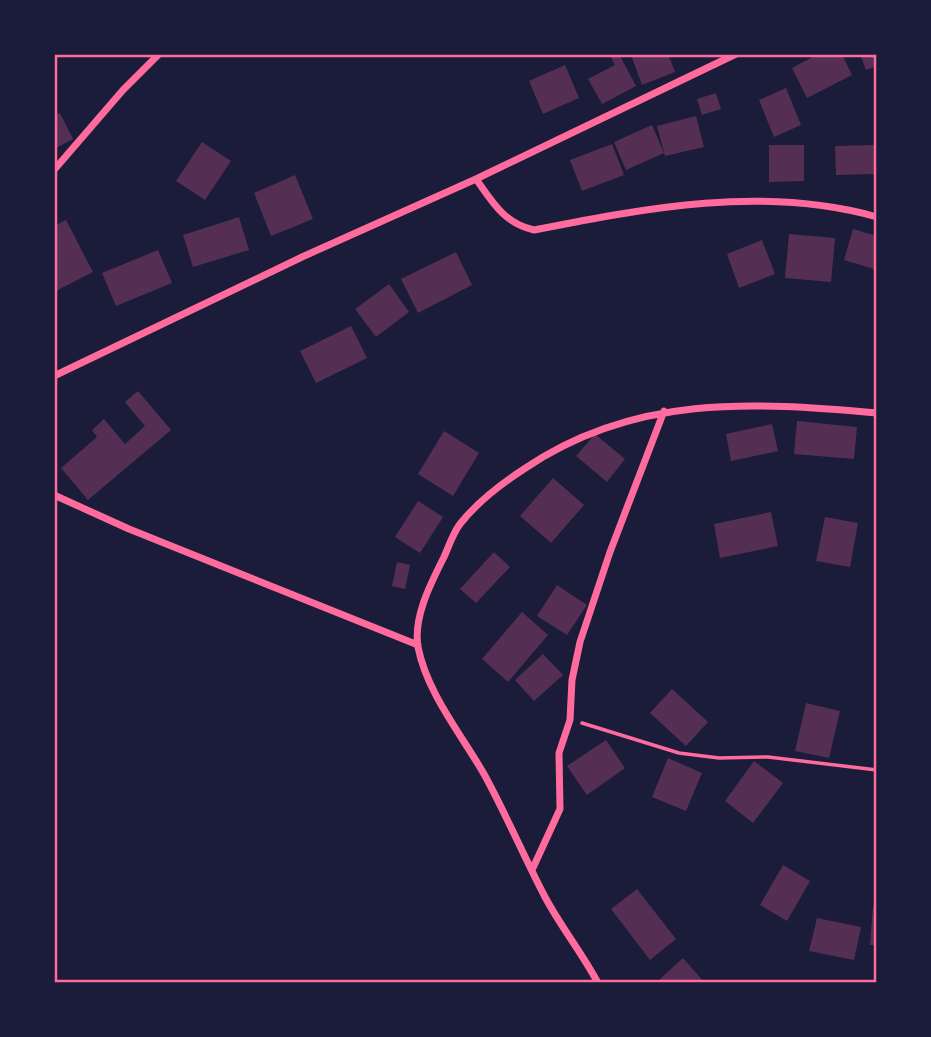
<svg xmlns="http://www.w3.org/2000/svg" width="931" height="1037" font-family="Helvetica,sans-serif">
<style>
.building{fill:#542f53}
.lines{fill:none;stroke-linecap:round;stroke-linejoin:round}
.path{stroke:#ff6b9d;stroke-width:3.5}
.minor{stroke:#ff6b9d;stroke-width:7}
.neatline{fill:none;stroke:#ff6b9d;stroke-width:2.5}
</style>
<rect width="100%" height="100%" fill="#1b1b3a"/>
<path class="building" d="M609,54H619L636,86L602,104L588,79L615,65Z
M633,54H668L675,72L642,85L631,55Z
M818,54H842L852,75L807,98L792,68Z
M860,54H877V66L866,70Z
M565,65L579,98L543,114L529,81Z
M786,88L801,125L774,137L759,100Z
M716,93L721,109L702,115L697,99Z
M60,113L73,139L54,149V115Z
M696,116L704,147L665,156L657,126Z
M652,125L664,153L626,170L614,142Z
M202,142L231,161L205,200L176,181Z
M612,144L624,175L582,191L570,160Z
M769,145H804V181L769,182Z
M874,145L875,174L836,175L835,146Z
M295,175L313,219L271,236L254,193Z
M239,217L249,250L193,267L183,235Z
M66,220L93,272L54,292V226Z
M853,229L877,236V270L844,260Z
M789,234L835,238L831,282L785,278Z
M762,240L775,274L739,288L727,254Z
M158,250L172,283L116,306L102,273Z
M456,252L472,285L418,313L401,279Z
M389,284L409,312L376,337L355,309Z
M351,326L367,358L316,383L300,351Z
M138,391L171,430L88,500L61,468L97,437L92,430L104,419L125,444L145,426L125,402Z
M797,421L857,427L854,459L794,454Z
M772,424L778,451L731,461L726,434Z
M444,431L479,453L453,496L418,474Z
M595,434L625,459L607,482L576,456Z
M553,478L584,505L551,543L520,516Z
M418,501L443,517L420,553L395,537Z
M771,512L778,546L720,558L714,524Z
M825,517L858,523L850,567L816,561Z
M494,552L510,567L476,603L460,589Z
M397,562L410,565L405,589L392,586Z
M557,585L587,605L567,635L537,616Z
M522,612L548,635L508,682L482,659Z
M543,654L563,675L534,701L515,680Z
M672,689L708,722L686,746L650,713Z
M806,703L840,711L829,758L795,751Z
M606,740L625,768L587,795L567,766Z
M668,758L702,773L686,811L652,797Z
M754,761L783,783L753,823L725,801Z
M783,865L810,881L787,921L760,905Z
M637,889L676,939L650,960L611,909Z
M873,906H877V945H870Z
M817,918L861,927L854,960L809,951Z
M683,958L705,983H663L660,979Z"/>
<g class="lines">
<path class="path" d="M582,723L679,753L719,758L768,757L877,770"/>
<path class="minor" d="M54,170L123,90L159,54
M476,179C493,203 504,223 534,230C646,208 764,185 877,217
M54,376L302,257L476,179L736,54
M54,495L129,529L418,645
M532,870L560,809L559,753L570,720L572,680L580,642L610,552L664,411
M598,983C582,953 561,927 545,897C524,857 506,814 484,774C461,734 427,693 418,647C413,617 431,583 444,557C449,546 453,533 460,524C478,501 501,484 524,469C634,394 751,402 877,413"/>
</g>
<rect width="931" height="1037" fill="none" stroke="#1b1b3a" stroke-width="112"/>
<rect x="56" y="56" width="819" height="925" class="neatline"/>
</svg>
